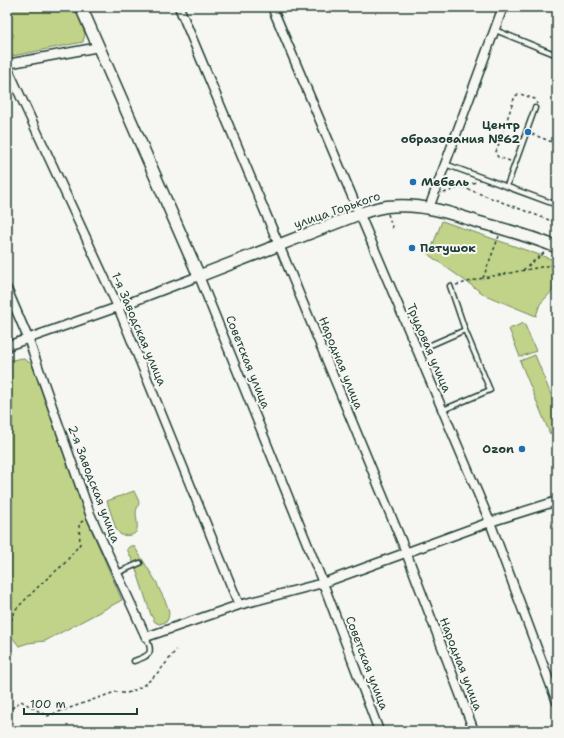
<svg xmlns="http://www.w3.org/2000/svg" width="564" height="738" font-family="'Shantell Sans',sans-serif">
<style>
.green{fill:#c1d388;stroke:#70885e}
.lines{fill:none;stroke-linecap:round;stroke-linejoin:round}
.lane-casing{stroke:#1f3d34;stroke-width:7}
.street-casing{stroke:#1f3d34;stroke-width:11}
.secondary-casing{stroke:#1f3d34;stroke-width:14}
.path{stroke:#1f3d34;stroke-width:1.5;stroke-dasharray:3 3;stroke-linecap:butt}
.lane{stroke:#f6f6f2;stroke-width:4}
.street{stroke:#f6f6f2;stroke-width:8}
.secondary{stroke:#f6f6f2;stroke-width:11}
.poi-dot{fill:#1f6fb2;stroke:#f6f6f2;stroke-width:1.5}
.labels{text-anchor:middle;dominant-baseline:central;stroke-width:4;stroke-linejoin:round;paint-order:stroke}
.poi-label{font-size:12px;font-weight:bold;fill:#1f3d34;stroke:#f6f6f2;text-anchor:end}
.street-label{font-size:12px;fill:#1f3d34;stroke:#f6f6f2}
</style>
<rect width="100%" height="100%" fill="#f6f6f2"/>
<filter id="ink" filterUnits="userSpaceOnUse"><feTurbulence type="fractalNoise" baseFrequency=".025" numOctaves="2"/><feDisplacementMap in="SourceGraphic" scale="8" xChannelSelector="R" yChannelSelector="G"/><feConvolveMatrix kernelMatrix="1 2 1 2 8 2 1 2 1" color-interpolation-filters="sRGB"/></filter>
<g filter="url(#ink)">
<path class="green" d="M7,7H75L85,34L83,42L7,57V40L11,39L14,35L7,31Z
M442,221L557,261V286L540,304L536,316L485,295L429,255Z
M524,323L536,351L520,357L509,329Z
M535,355L557,410V419L550,434L520,361Z
M22,358L32,364L88,522L122,600L45,641L28,643L19,646L7,631V361Z
M134,491C135,494 139,500 139,503C138,507 136,509 136,513C137,526 142,538 121,535L116,529L107,501Z
M130,546H134L157,583C160,595 175,611 166,622L159,624L155,622L151,615L135,566L127,549Z"/>
<g class="lines">
<defs>
<path id="lane" d="M550,7L557,10
M495,30L557,55
M445,164L557,205
M507,186L535,108
M450,286L465,330
M417,351L465,330L490,390L443,410
M117,573L140,563
M134,661C150,655 154,654 146,637"/>
<path id="street" d="M179,7L279,245L406,552L474,731
M272,7L490,522L557,702
M7,64L99,47
M7,67L118,307L239,605
M429,208L503,7
M7,289L28,338L90,514L146,637L239,605L323,583L490,522L557,501
M7,346L118,307L199,276L323,583L379,731"/>
<path id="secondary" d="M81,7L199,276L359,214C370,210 382,206 394,206C423,204 451,213 478,222C505,229 531,237 557,247"/>
</defs>
<use href="#lane" class="lane-casing"/>
<use href="#street" class="street-casing"/>
<use href="#secondary" class="secondary-casing"/>
<path class="path" d="M532,134L557,144
M510,161L498,157L496,154V152L515,96L520,94L535,99L537,104
M557,165L554,177L557,179
M462,187L557,223
M444,193L476,182
M388,214L393,230
M499,236L483,278L557,264
M523,270L545,252
M456,285L483,278
M7,650L10,623L16,609L43,582L64,564L80,544L79,524L84,520
M7,712L21,701L47,716L115,692C119,692 124,694 127,693C150,686 163,667 176,650"/>
<use href="#lane" class="lane"/>
<use href="#street" class="street"/>
<use href="#secondary" class="secondary"/>
</g>
</g>
<g class="poi-dot">
<circle cx="528" cy="132" r="4"/>
<circle cx="413" cy="182" r="4"/>
<circle cx="412" cy="248" r="4"/>
<circle cx="522" cy="449" r="4"/>
</g>
<g class="labels">
<g class="poi-label">
<text x="520" y="125">Центр<tspan x="520" dy="14">образования №62</tspan></text>
<text x="421" y="182" text-anchor="start">Мебель</text>
<text x="420" y="248" text-anchor="start">Петушок</text>
<text x="514" y="449">Ozon</text>
</g>
<g class="street-label">
<text transform="translate(337 210) rotate(-19)">улица Горького</text>
<text transform="translate(139 329) rotate(67)">1-я Заводская улица</text>
<text transform="translate(429 348) rotate(67)">Трудовая улица</text>
<text transform="translate(248 362) rotate(68)">Советская улица</text>
<text transform="translate(341 363) rotate(68)">Народная улица</text>
<text transform="translate(94 484) rotate(69)">2-я Заводская улица</text>
<text transform="translate(367 663) rotate(69)">Советская улица</text>
<text transform="translate(461 664) rotate(69)">Народная улица</text>
</g>
</g>
<rect width="564" height="738" fill="none" stroke="#f6f6f2" stroke-width="24"/>
<rect x="12" y="12" width="540" height="714" fill="none" stroke="#1f3d34" stroke-width="1.5" filter="url(#ink)"/>
<path d="M24 708v6h113v-6" fill="none" stroke="#1f3d34" stroke-width="2"/>
<text x="30" y="708" font-size="12" fill="#1f3d34" stroke="#f6f6f2" stroke-width="3" paint-order="stroke">100 m</text>
</svg>
